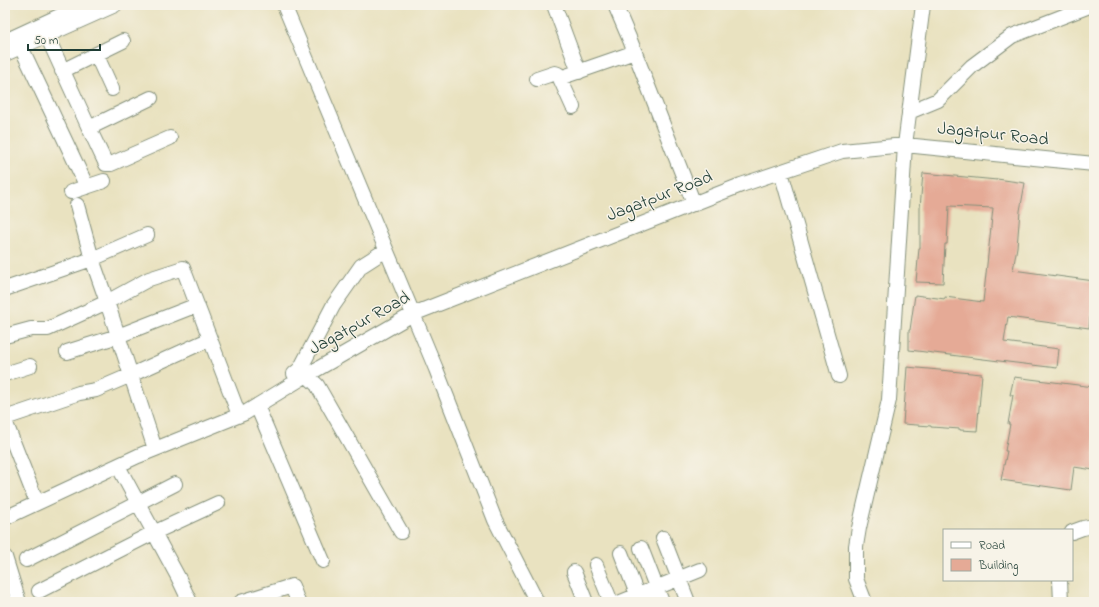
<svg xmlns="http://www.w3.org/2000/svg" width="1099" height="607" font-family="'Indie Flower',sans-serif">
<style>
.building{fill:#e5aa96}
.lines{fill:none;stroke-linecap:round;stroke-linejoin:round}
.minor-casing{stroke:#84907a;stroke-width:16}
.minor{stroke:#fff;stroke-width:14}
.labels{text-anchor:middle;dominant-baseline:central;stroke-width:3;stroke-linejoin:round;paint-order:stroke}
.street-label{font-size:18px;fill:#1f3d34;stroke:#f7f3e8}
</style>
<rect width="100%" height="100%" fill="#f7f3e8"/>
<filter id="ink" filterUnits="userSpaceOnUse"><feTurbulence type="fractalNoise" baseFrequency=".025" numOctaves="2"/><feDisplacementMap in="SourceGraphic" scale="8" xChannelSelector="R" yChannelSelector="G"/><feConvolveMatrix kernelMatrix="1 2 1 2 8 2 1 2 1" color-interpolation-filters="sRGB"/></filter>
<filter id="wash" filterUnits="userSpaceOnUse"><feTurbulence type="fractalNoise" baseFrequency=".012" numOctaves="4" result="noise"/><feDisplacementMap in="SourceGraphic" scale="16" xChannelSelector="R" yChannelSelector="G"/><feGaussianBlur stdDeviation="0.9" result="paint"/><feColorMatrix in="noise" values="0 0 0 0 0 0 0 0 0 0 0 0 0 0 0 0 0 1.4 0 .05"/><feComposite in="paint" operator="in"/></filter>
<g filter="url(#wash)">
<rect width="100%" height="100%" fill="#e9e2c0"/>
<g id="blocks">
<path class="building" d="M923,173L997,180V179L1025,183L1020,211L1017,247L1013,270L1094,281L1089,328L1008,317L1004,342L1059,349L1057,368L909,350V330H910L915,295L945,299V297L983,302L993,208L949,206L947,244H945L943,283L916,282L919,248H920V208Z
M907,367L982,374L977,431L960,430V429L931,427V426L903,424Z
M1014,377L1094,387V470L1074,467L1071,490L1001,480L1007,451H1005L1010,424H1008L1013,395H1010Z"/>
</g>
</g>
<g filter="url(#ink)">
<use href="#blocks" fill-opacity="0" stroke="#84907a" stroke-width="1"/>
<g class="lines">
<defs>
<path id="minor" d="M284,5L436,369L495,520L537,602
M554,5L579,72
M615,5L630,40L694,204
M47,36L89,128L106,164H111L170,138
M5,41L83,5
M21,47L87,187
M5,54L115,5
M96,54L112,89
M62,71L123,41
M560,78L635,52
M537,79L555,73L558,74L573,107
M909,112L938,100L972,66L1012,36L1092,5
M89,128L151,98
M781,172L839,376
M71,192L104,181
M77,205L92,259L107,302L149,279L183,268L239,415
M5,289L92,259L147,235
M5,336L31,329H48L107,302L155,449
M67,352L118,336L197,305
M300,369L317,385L401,532
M5,374L30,366
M294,374L300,369L333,306L361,266L386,250
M257,406L323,561
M5,418L79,393L96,390L131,375L210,339
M5,421L37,503
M118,466L178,577L190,602
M5,518L138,456L245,413L307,375L413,314L741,185L842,151L905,145L1094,164
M1072,532L1083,528L1094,526
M663,538L688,602
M641,548L662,602
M621,553L640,602
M5,557L19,602
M26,560L175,484
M596,565L611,602
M574,572L586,602
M1060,580L1061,602
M39,591L153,533L218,503
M241,602L292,586L298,602
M621,602L700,570
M865,602L856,579V546L859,528L889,400L905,145L923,5"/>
</defs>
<use href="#minor" class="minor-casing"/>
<use href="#minor" class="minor"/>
</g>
</g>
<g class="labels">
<g class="street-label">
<text transform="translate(993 135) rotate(6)">Jagatpur Road</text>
<text transform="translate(660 197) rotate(-21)">Jagatpur Road</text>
<text transform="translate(360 324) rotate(-29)">Jagatpur Road</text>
</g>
</g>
<rect width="1099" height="607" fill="none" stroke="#f7f3e8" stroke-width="20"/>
<rect x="943" y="529" width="130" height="52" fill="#f7f3e8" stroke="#a1aaa0"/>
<rect x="951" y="542" width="20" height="6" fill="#ffffff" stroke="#a1aaa0"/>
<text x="979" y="549" font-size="12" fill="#1f3d34">Road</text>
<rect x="951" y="559" width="20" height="12" fill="#e5aa96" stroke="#a1aaa0"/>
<text x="979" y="569" font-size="12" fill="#1f3d34">Building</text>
<path d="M28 44v6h72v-6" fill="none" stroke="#1f3d34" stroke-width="2"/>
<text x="34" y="44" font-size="12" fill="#1f3d34" stroke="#f7f3e8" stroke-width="3" paint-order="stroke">50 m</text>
</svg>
